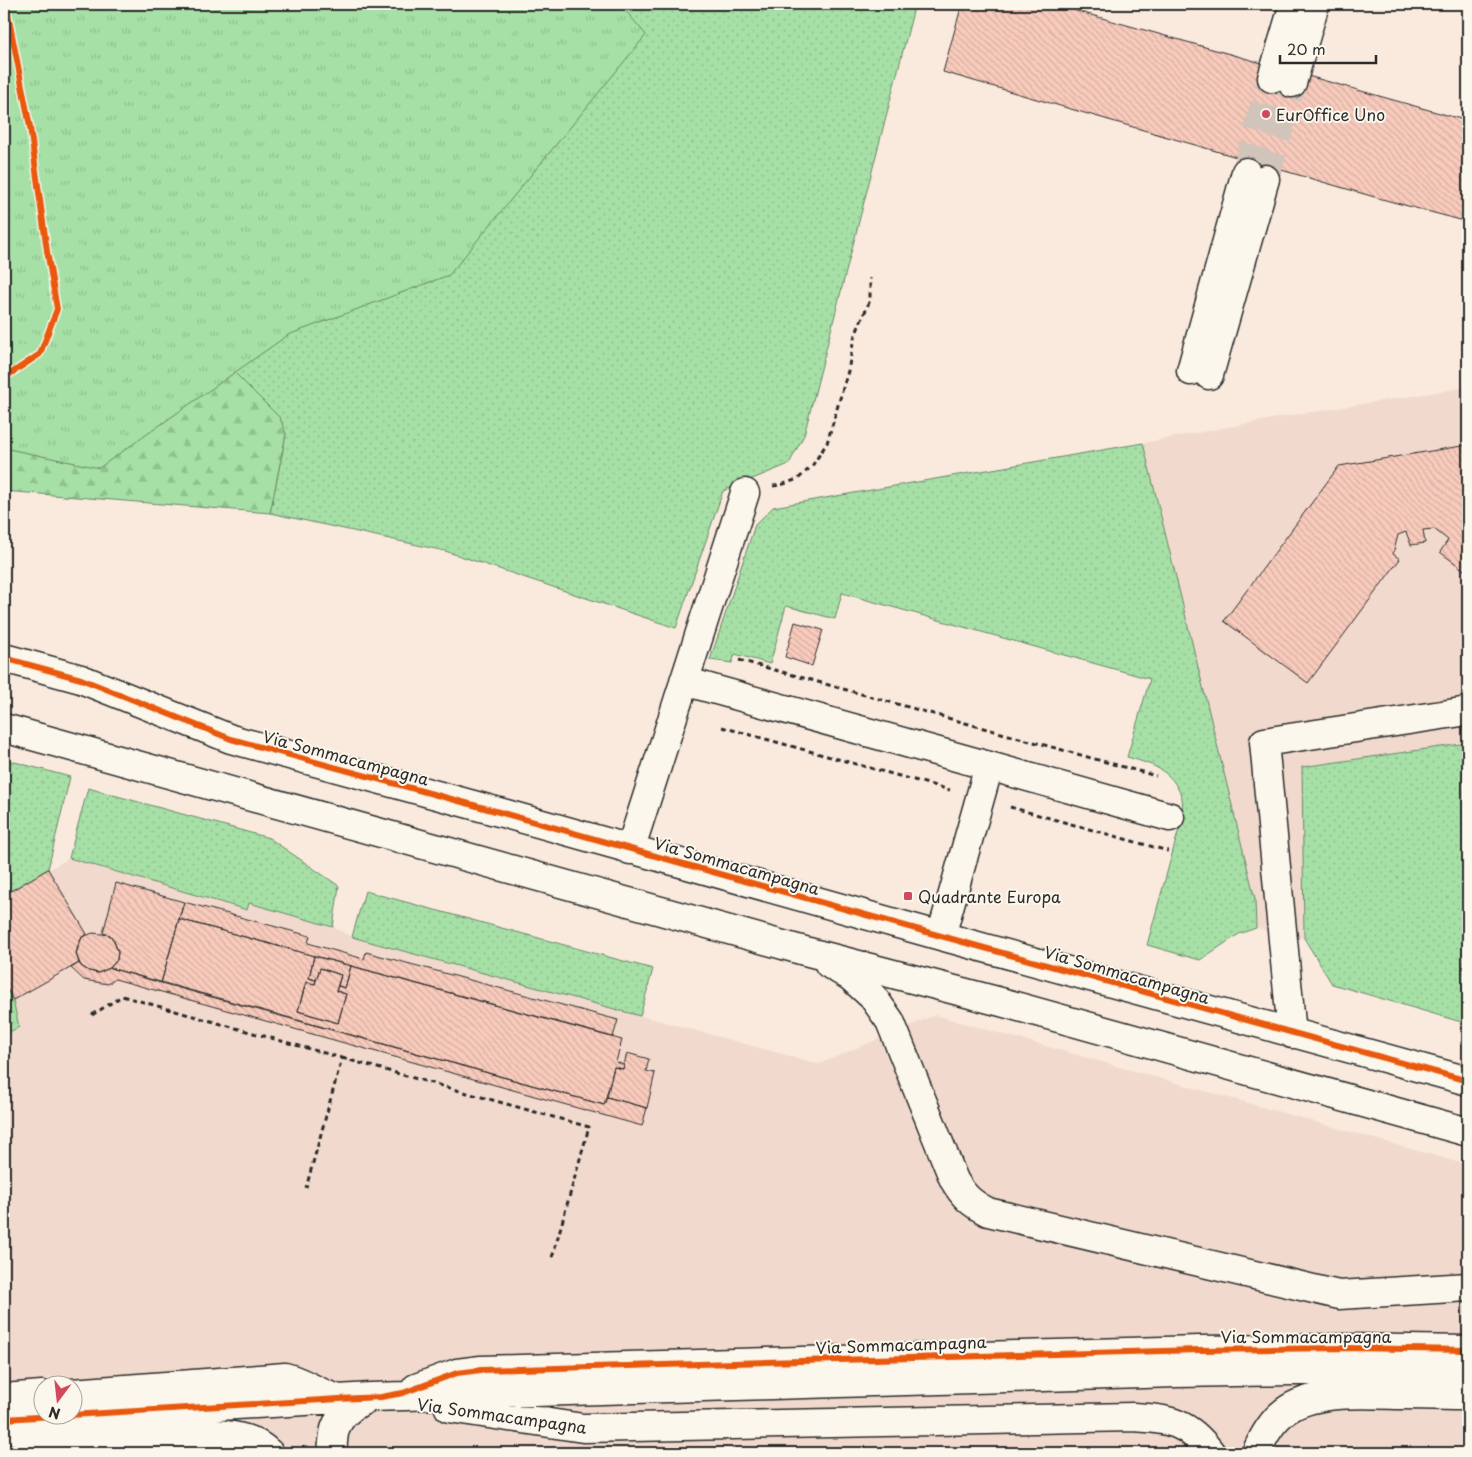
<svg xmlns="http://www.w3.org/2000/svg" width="1472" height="1457" font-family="'Playpen Sans',sans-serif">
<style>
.built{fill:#f1dacd;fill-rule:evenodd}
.grass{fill:url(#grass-dots);stroke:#688668}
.forest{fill:url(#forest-firs);stroke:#688668}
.park{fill:url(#park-tufts);stroke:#688668}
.building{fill:url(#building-back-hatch);stroke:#2b2b2b}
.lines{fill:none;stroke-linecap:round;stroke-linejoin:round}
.minor-tunnel{stroke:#d1c4ba;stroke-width:28;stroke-dasharray:28 14;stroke-linecap:butt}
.minor-casing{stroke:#2b2b2b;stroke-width:31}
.path{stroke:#2b2b2b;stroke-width:3;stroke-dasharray:5 4;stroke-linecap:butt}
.minor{stroke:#fbf7ec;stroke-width:28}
.cycleway-casing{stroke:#fbf7ec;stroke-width:9}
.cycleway{stroke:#e8590c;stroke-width:6}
.poi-dot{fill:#d1495b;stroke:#fbf7ec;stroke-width:2}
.labels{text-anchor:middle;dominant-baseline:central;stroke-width:4;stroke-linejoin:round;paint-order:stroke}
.poi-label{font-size:16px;fill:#2b2b2b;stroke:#fbf7ec;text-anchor:start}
.street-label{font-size:16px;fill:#2b2b2b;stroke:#fbf7ec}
</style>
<defs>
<pattern id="grass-dots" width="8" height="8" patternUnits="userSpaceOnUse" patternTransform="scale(1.25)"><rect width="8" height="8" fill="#a6e0a6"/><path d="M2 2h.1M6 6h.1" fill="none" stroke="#8fc08f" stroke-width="1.8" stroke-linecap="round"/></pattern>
<pattern id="forest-firs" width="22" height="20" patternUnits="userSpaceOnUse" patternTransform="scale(1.25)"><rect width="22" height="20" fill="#a6e0a6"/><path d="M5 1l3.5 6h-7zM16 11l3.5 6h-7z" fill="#8fc08f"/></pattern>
<pattern id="park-tufts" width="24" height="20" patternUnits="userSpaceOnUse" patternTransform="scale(1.25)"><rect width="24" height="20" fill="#a6e0a6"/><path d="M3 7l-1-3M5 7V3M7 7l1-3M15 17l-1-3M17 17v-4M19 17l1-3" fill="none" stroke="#8fc08f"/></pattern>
<pattern id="building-back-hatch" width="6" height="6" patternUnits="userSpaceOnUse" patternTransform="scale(1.25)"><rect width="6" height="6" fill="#f8cbbc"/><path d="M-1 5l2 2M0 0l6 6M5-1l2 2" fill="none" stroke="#d5aea2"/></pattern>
</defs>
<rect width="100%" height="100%" fill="#faeade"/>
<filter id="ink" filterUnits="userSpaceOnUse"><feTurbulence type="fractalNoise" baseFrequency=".02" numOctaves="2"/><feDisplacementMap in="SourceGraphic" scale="10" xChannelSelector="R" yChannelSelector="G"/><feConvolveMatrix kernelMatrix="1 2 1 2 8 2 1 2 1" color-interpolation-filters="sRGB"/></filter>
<g filter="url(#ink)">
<path class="built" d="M1468,387V743L1302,767L1304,938L1256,928L1143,443L1287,416Z
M69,858L246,910L248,903L333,927L352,937L819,1064L935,1015L1468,1165V1453H4V1035L19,1027L13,1000L4,984V895ZM42,1384H72V1414H42Z"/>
<path class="grass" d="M56,4H915L804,435L789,464L723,491L676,628L445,551L270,513L286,434L232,370Z
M1143,443L1255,899L1256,928L1239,934L1200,960L1147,945L1182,818C1182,812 1183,804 1182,798C1181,794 1179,791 1177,787C1167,768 1147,763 1127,757L1150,679L842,593L835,619L786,606L770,664L735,654L732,663L710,660L755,525L773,507Z
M1468,743V1024L1332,984L1304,938L1302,767Z
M4,759L70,777L48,869L4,895Z
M88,788L269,838L339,886L333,927L249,903L247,910L69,858Z
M365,891L653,969L640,1016L352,937Z
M4,984L13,1000L19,1027L4,1035Z"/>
<path class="forest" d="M4,4L232,370L280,418L286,434L270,513L4,491Z"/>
<path class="park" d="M4,4H620L646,35L449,275L288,335L99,468L4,448Z"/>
<path class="building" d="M962,4H1052L1468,121V222L1378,198L943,72Z
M1468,445V573L1440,552L1448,540L1434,529L1423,530L1425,543L1411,545L1406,532L1398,535L1393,554L1400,559L1308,683L1224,621L1339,466Z
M795,622L823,630L812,666L785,657Z
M48,869L87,934L82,937L78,945L76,954L79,963L13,1000L4,984V895Z
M116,883L184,902L161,983L110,968L117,960L118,952L114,941L110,935L103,933Z
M184,902L310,936L308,943L364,959L366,952L618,1020L613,1037L179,919Z
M179,919L314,956L309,978L316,980L315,984L306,982L298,1011L338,1023L346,994L336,991L338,986L345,988L351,966L622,1040L616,1062L624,1065L623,1069L614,1067L604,1105L161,983Z
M93,933L110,935L114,941L118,952L117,960L110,968L98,973L89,971L81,966L76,954L82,937Z
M314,956L351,966L345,988L338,986L341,975L320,968L316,980L309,978Z
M79,963L81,966L89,971L98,973L110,968L604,1105L607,1097L647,1108L642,1126L115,979L108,984L84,980L71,968Z
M320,968L341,975L336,991L346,994L338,1023L298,1011L306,982L315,984Z
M627,1053L649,1059L646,1071L655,1073L647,1108L607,1097L614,1067L623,1069Z"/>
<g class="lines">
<path class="minor-tunnel" d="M1246,172L1272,78
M1265,179L1292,83"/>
<defs>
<path id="minor" d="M1272,78L1294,4
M1292,83L1315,4
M1191,371L1246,172
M1209,375L1265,179
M4,658L81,679L231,739L499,812L941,936L1468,1081
M684,681L989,766L941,936
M4,728L801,950L1001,1002L1468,1132
M989,766L1170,817
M630,850L745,493
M829,964L851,977L873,997L890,1021L954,1180C964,1197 971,1203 988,1212L1339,1295L1468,1287
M1292,1034L1264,742L1468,711
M416,1388L457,1373L481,1370L1199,1350L1346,1348L1468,1350
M72,1393L285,1377C302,1381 316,1392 333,1397
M4,1398L42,1395
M449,1408L583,1428L1133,1417C1170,1419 1188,1422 1211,1453
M4,1419L371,1397L1176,1373L1347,1370L1468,1372
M4,1427L51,1441L67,1443L216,1434C236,1436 254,1438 269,1453
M332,1453C333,1445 333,1436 335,1429C341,1412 356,1403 371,1397
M1256,1453C1262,1439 1271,1422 1284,1412C1311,1390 1366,1394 1399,1395C1422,1395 1445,1396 1468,1396"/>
</defs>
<use href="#minor" class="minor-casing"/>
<path class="path" d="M773,486L781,485L798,479L812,466L827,443L848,371L854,338L870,300V278
M739,660L1156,776
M722,727L950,790
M1010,807L1168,851
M92,1015L122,996L342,1058L306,1188
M342,1058L589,1127L552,1258"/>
<use href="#minor" class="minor"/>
<defs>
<path id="cycleway" d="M4,378L40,354L57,309L47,251L30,127L6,4
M4,658L81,679L231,739L499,812L941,936L1468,1081
M4,1419L339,1399L381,1397L403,1393L457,1373L481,1370L1199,1350L1346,1348L1468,1350"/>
</defs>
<use href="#cycleway" class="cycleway-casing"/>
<use href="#cycleway" class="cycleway"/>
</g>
</g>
<g class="poi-dot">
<circle cx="1266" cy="114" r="5"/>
<rect x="903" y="891" width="10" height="10" rx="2.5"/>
</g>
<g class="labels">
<g class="poi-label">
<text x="1276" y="114">EurOffice Uno</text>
<text x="918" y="896">Quadrante Europa</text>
</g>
<g class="street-label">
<text transform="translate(346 757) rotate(15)">Via Sommacampagna</text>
<text transform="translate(737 865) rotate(16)">Via Sommacampagna</text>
<text transform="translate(1127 974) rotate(16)">Via Sommacampagna</text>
<text x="1306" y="1336">Via Sommacampagna</text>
<text transform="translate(901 1344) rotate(-2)">Via Sommacampagna</text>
<text transform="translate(502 1415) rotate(8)">Via Sommacampagna</text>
</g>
</g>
<rect width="1472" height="1457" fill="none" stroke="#fbf7ec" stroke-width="20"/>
<rect x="10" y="10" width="1452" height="1437" fill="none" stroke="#2b2b2b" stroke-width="2" filter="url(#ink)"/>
<g transform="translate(58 1400) rotate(195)"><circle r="24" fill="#fbf7ec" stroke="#a8a59f"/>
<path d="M0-4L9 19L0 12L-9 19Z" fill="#d1495b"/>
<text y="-8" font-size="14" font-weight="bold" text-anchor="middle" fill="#2b2b2b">N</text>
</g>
<path d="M1280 55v8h96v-8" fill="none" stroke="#2b2b2b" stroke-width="2.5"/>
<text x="1287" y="55" font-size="15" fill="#2b2b2b" stroke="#fbf7ec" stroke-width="4" paint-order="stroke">20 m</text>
</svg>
